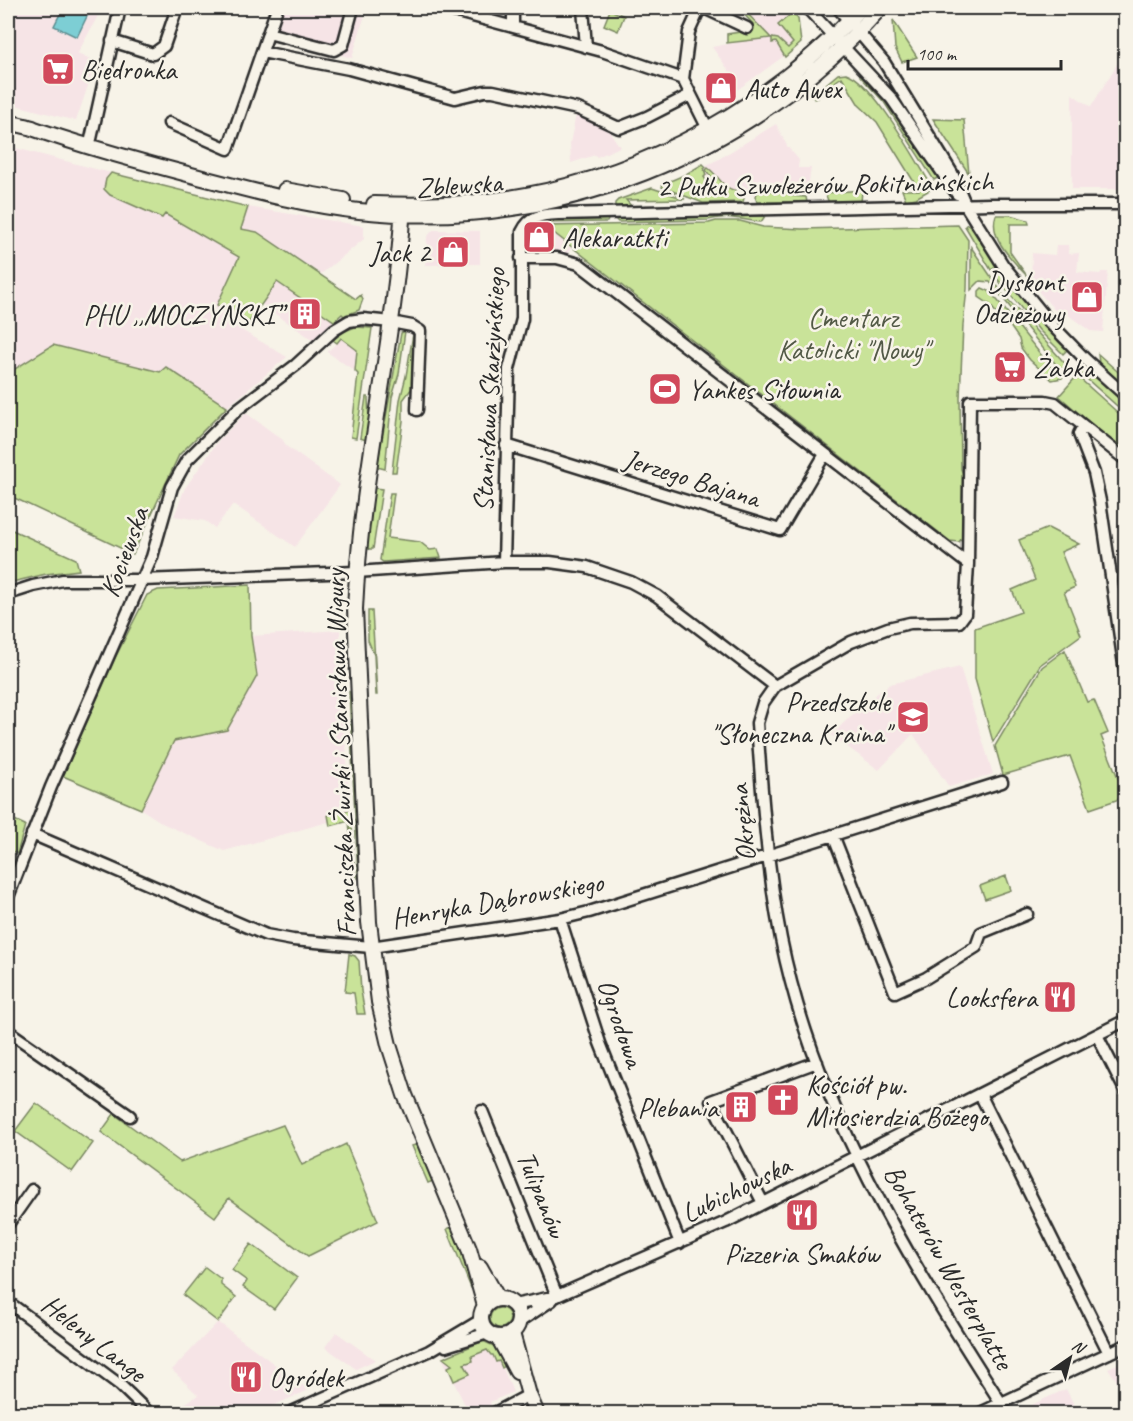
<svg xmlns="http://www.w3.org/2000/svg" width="1133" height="1421" font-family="Caveat,sans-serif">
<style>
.built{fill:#f6e4e6}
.green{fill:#c9e399;stroke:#7a8762;stroke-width:1.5}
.water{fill:#7dced4;stroke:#5c8d90;stroke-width:1.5}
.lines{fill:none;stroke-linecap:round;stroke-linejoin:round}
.minor-casing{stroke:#2b2b2b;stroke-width:15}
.major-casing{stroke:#2b2b2b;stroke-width:18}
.minor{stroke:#f7f3e8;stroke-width:10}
.major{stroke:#f7f3e8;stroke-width:14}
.labels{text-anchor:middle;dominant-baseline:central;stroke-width:5;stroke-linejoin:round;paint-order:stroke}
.poi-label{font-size:28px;fill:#2b2b2b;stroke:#f7f3e8;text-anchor:start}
.street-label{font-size:28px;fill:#2b2b2b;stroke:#f7f3e8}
.park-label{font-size:28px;fill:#525946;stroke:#f7f3e8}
</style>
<rect width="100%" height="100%" fill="#f7f3e8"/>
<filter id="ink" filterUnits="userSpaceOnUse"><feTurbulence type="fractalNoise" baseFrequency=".0167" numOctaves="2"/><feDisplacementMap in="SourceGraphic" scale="12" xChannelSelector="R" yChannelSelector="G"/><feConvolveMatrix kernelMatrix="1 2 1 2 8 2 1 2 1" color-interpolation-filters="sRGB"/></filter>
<g filter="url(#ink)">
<path class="built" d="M8,8H102L78,53L96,62L76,121L8,103Z
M281,8H367L352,58L272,37Z
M738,8H786L792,14L795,43L784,56L737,90L728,78L732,75L712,47L755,39L754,24Z
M1125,51V189H1072V94L1091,107Z
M576,115L602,125L610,132L620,147L597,157L595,155L571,163L570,143Z
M776,124L787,146L799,160L798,168H811L807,194L695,196L677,179L717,160Z
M8,146L111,173L106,179L239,258L217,305L247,325L243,331L287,357L227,407L167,367L160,372L54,345L15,369L8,365Z
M248,207L364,226V239L321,274L257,233L241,229Z
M537,226H545L571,248L566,255L536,254L530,251L528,246V230Z
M433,230L480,231V264L425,265L427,237Z
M1056,245H1068L1069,254L1079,253L1077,272L1100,274L1101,272H1108L1103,332L1090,331L1064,312L1060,316L1031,283L1032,253L1055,255Z
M277,282L334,321L313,340L261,304Z
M341,339L357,350L355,371L327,352Z
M246,413L283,440L286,446L340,485L295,547L233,504L215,528L205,521L174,516L185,488L219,440Z
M340,630L350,816L224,851L164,824L141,809L174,741L227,730L257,676L251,636Z
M960,667L993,774L949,787L913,734L879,770L831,735L867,701L890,684Z
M218,1322L309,1390L256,1413H184L181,1406L198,1395L172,1370Z
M336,1332L375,1360L356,1369L325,1347Z
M482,1342L494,1347L513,1392L490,1402L491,1406L475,1413H469L442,1358Z
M1125,1361V1393L1108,1368Z
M1066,1389L1078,1413H1014Z"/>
<path class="green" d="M738,8H742L771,38L727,43V34L747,31L754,25Z
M785,8H788L798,19L801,43L785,57L776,42L772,43V38L778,39L788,48L793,43L778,25L791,14Z
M610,10L624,16L618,31L604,25Z
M893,20L917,57L902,62L895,48Z
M862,72L887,98L939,177L934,180L884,102L860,76Z
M846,73C874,82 916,161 933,188L916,198L906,200L902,190H919L877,122L859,105L842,77L817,94L818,98L815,99L812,96L838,74Z
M933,119L964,120L969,174Z
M703,164L706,167L704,169L706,175L704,177L706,180L711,177L706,170L708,168C722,178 721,190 741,191L744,198L743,202L703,203L662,187L663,184L684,175L687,186L692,184L686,174Z
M111,173L248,207L241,229L257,232L356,299L361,295L363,299L359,310L344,316L342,314L334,321L277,282L247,325L217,305L239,257L165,214L162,218L110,195L104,189L106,179Z
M652,188L685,199L626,200L632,207H615V203L618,200Z
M862,190L861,203H829L825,193Z
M759,191H787L793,196L806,197L807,202H757L755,196Z
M996,215H1010L1028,220L1029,224H1010V252L1027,276C1012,260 988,237 996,215Z
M765,216L761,222C741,220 728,214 708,220L618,222L615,219Z
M609,218L607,222L538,223L554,219Z
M716,221H740L763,227L802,229L958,225L968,240L967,289L963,325L960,398L961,469L963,474L962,538L959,542L950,541L545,226L709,223Z
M967,224L970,226L997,266L991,270L965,226Z
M971,247L1002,293L1070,369L1065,370L1058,367L990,282L980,281L971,290Z
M1000,270L1046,326L1068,349L1063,354L1039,330L995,276Z
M982,288L989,291L998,301L1054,371L1063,376L1062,378L1052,380L1030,360L1021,348L1019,339L1003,316L998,315L989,304L979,297V291Z
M355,327L372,328L356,438L351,437L358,374L355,371L357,350L341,338L337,343L333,340L345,331Z
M405,331L399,374L392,397L385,469L377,467L401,333Z
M413,334L412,388L403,400V421L396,472H392L400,400L406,376Z
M53,345L160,372L166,367L227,407L179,455L133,554L8,495V365L15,369Z
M1098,354L1125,378V388L1099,364Z
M1084,369L1088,370L1125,403V413L1078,371Z
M1076,377H1078L1125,419V453L1059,396Z
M366,397H368L369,422L366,440L360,438Z
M374,488L382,489L373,549H366L372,489Z
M390,493H394L388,538L420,542L430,550L438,549L441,558L383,562L380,560Z
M8,528L76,559L79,570L46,574L8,583Z
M1048,528L1079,544L1061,552L1075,587L1064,592L1081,635L1040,665L993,742L975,679V628L1021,612L1012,590L1035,580L1019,540Z
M250,585L251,636L257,676L227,730L174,741L141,809L63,776L116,656L147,595L158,590Z
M368,611H372L377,695H376L374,655L368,640Z
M1065,650L1087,702L1094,700L1108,733L1101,736L1125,795V797L1090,809L1070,756L1003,775L995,746L1042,667Z
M349,691L352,697L361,878H358Z
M351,810L355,879L354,880L349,821L330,826L328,815Z
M8,817L25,825L17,854L8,849Z
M1006,876L1011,890L985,899L980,886Z
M349,954L355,956L359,961L361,991L365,1014H357L354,993L345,992Z
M36,1103L93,1143L72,1172L15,1131Z
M114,1114L180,1162L283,1125L302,1165L346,1144L378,1221L308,1256L229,1198L215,1217L101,1132Z
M418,1144L433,1180V1181L428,1183L412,1146Z
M452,1227L476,1288H471L447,1229Z
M251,1244L297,1278L274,1309L243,1287L247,1281L232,1270Z
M205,1267L221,1279V1285L236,1297L218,1322L183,1295Z
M490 1318a10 10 0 1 1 20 0a10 10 0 1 1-20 0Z
M483,1341L494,1346L505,1366L502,1368L499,1361L496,1362L493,1355H491L487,1350L472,1356L473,1361L464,1364L470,1374L454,1381L448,1367L452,1365L443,1358Z"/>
<path class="water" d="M63,8H91L77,37L54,26Z"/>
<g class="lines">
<defs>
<path id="minor" d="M443,8L602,51L683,79
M583,8L586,47
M700,8L689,32L683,79L708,129
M704,8L747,28
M807,8L891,98L957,194
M838,8L884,62L952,173L966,206L1003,265L1050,323L1085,359L1126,396
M513,26V8
M268,33L334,50L343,45L353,8
M112,41L153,54L164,46L177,8
M262,52L349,69L455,98L485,91H493L578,109L619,128L647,117L690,95
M169,123L228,149L277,8
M91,139L120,8
M521,258H557L579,264L968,564
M1083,426L1079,434L1094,473L1100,501L1126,678
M506,445L780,530L825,454
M504,562L509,369L522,319V232C530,215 542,215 560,214L991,204H1126
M8,594L33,586L63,580H142L356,572L504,562H550L587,567L631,582L657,596L775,686
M32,834L266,935L293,940L371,947L560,919L589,912L1002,782
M833,835L895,992L926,978L976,947L981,933L1027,914
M8,897L51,787L152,557L172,487L187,460L238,409L296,365L334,330L349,321L363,319L391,322L412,326L420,331L417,410
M560,919L600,1043L680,1243
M8,1031L130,1116
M1097,1035L1126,1092
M980,1094L1109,1353
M482,1111L557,1296
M763,1203L711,1101L817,1062
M8,1224L32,1190
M8,1302L120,1385L150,1414
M514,1305L557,1296L726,1222L1126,1020
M519,1322L552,1300
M446,1346L488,1333
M1001,1403C909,1259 815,1109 781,939C767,868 762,795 757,723L763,703L775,686L851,642L888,628L910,623L959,622L965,614L968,564L970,401H1045L1055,403L1126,460
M287,1414L429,1351L481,1320
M493,1414L529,1395
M978,1414L1126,1345"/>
<path id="major" d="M8,122L33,128
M26,126C82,146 138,161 195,176C249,190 303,205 359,211C556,232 750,155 880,8
M285,190L343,200
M374,204C404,205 435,205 465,203C617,192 759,118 861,8
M403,205C395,341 361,474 355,609L369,922L379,1002L389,1045L405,1095L469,1249L485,1306
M480,1267L498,1299
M481 1318a19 19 0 1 1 38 0a19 19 0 1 1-38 0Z
M512,1333L529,1395L537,1414
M498,1337L517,1372"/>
</defs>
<use href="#minor" class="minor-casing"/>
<use href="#major" class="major-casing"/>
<use href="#minor" class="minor"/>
<use href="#major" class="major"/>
</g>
</g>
<defs>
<symbol id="supermarket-square" viewBox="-11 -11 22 22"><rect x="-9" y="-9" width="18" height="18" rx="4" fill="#d1495b" stroke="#f7f3e8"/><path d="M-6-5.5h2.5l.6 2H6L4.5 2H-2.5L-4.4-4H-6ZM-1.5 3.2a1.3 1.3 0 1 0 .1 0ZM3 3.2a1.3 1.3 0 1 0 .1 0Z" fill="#fff"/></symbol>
<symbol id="shop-square" viewBox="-11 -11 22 22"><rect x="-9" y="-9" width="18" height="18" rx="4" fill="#d1495b" stroke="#f7f3e8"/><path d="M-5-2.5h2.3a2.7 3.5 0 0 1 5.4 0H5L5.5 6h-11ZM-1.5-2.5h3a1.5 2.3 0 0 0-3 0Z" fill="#fff"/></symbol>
<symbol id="building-square" viewBox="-11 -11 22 22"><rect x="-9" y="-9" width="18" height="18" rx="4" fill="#d1495b" stroke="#f7f3e8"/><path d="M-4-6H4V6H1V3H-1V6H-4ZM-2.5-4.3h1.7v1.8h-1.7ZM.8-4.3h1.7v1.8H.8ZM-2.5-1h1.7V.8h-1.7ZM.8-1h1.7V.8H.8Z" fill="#fff"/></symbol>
<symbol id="stadium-square" viewBox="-11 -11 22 22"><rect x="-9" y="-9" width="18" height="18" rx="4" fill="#d1495b" stroke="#f7f3e8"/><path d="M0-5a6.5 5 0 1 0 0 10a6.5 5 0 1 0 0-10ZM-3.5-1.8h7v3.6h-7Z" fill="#fff"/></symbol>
<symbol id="school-square" viewBox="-11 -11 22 22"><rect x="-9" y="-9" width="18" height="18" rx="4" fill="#d1495b" stroke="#f7f3e8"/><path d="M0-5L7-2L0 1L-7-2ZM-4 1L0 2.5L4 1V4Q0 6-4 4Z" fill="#fff"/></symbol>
<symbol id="restaurant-square" viewBox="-11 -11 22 22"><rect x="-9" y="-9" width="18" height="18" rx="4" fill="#d1495b" stroke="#f7f3e8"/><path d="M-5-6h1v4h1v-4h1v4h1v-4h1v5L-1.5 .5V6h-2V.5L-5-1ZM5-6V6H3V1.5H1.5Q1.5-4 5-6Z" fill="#fff"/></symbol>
<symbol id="church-square" viewBox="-11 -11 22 22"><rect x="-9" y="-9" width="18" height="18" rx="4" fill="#d1495b" stroke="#f7f3e8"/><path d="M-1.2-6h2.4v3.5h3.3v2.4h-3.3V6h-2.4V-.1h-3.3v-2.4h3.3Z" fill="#fff"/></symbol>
</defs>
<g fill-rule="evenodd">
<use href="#supermarket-square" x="39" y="50" width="38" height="38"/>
<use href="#shop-square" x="702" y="69" width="38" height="38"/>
<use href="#shop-square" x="520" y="218" width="38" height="38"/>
<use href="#shop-square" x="434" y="233" width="38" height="38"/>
<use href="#shop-square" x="1068" y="278" width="38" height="38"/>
<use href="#building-square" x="286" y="295" width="38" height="38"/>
<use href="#supermarket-square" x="991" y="348" width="38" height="38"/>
<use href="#stadium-square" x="646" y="370" width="38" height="38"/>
<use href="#school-square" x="894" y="698" width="38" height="38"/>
<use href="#restaurant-square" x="1041" y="978" width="38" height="38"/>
<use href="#church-square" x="764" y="1081" width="38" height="38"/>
<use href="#building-square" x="722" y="1088" width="38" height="38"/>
<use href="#restaurant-square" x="783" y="1196" width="38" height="38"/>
<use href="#restaurant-square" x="227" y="1358" width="38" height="38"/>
</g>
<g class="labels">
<g class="poi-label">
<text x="81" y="69">Biedronka</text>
<text x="744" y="88">Auto Awex</text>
<text x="562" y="237">Alekaratkti</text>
<text x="430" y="252" text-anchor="end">Jack 2</text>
<text x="1064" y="281" text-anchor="end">Dyskont<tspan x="1064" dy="32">Odzieżowy</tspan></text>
<text x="282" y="314" text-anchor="end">PHU ,,MOCZYŃSKI”</text>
<text x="1033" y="367">Żabka</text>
<text x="688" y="389">Yankes Siłownia</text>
<text x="890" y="701" text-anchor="end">Przedszkole<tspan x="890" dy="32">"Słoneczna Kraina"</tspan></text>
<text x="1037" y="997" text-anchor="end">Looksfera</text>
<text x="806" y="1084">Kościół pw.<tspan x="806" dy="32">Miłosierdzia Bożego</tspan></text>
<text x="718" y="1107" text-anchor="end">Plebania</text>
<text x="802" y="1253" text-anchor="middle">Pizzeria Smaków</text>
<text x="269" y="1377">Ogródek</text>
</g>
<g class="street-label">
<text transform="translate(825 184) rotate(-1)">2 Pułku Szwoleżerów Rokitniańskich</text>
<text transform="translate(459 185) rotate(-4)">Zblewska</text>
<text transform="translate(489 390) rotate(-87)">Stanisława Skarżyńskiego</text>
<text transform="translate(692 478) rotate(17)">Jerzego Bajana</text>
<text transform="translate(124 552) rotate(-70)">Kociewska</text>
<text transform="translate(340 753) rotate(-92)">Franciszka Żwirki i Stanisława Wigury</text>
<text transform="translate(742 823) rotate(-96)">Okrężna</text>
<text transform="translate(497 900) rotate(-10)">Henryka Dąbrowskiego</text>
<text transform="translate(621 1023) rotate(71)">Ogrodowa</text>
<text transform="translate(736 1189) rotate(-26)">Lubichowska</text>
<text transform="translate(542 1194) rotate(68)">Tulipanów</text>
<text transform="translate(949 1267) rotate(60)">Bohaterów Westerplatte</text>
<text transform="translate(94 1338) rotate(38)">Heleny Lange</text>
</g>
<g class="park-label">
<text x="853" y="317">Cmentarz<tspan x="853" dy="32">Katolicki "Nowy"</tspan></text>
</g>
</g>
<rect width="1133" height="1421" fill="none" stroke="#f7f3e8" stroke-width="30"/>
<rect x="15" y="15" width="1103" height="1391" fill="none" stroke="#2b2b2b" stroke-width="2" filter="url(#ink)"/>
<g transform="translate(1070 1358) rotate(35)" stroke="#f7f3e8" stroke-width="4.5" paint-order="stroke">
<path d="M0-4.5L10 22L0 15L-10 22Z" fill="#2b2b2b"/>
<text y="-9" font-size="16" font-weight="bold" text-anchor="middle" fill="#2b2b2b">N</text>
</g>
<path d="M908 60v9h153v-9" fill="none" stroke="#2b2b2b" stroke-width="3"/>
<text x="917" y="60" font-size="18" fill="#2b2b2b" stroke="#f7f3e8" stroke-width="4.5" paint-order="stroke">100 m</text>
</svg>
